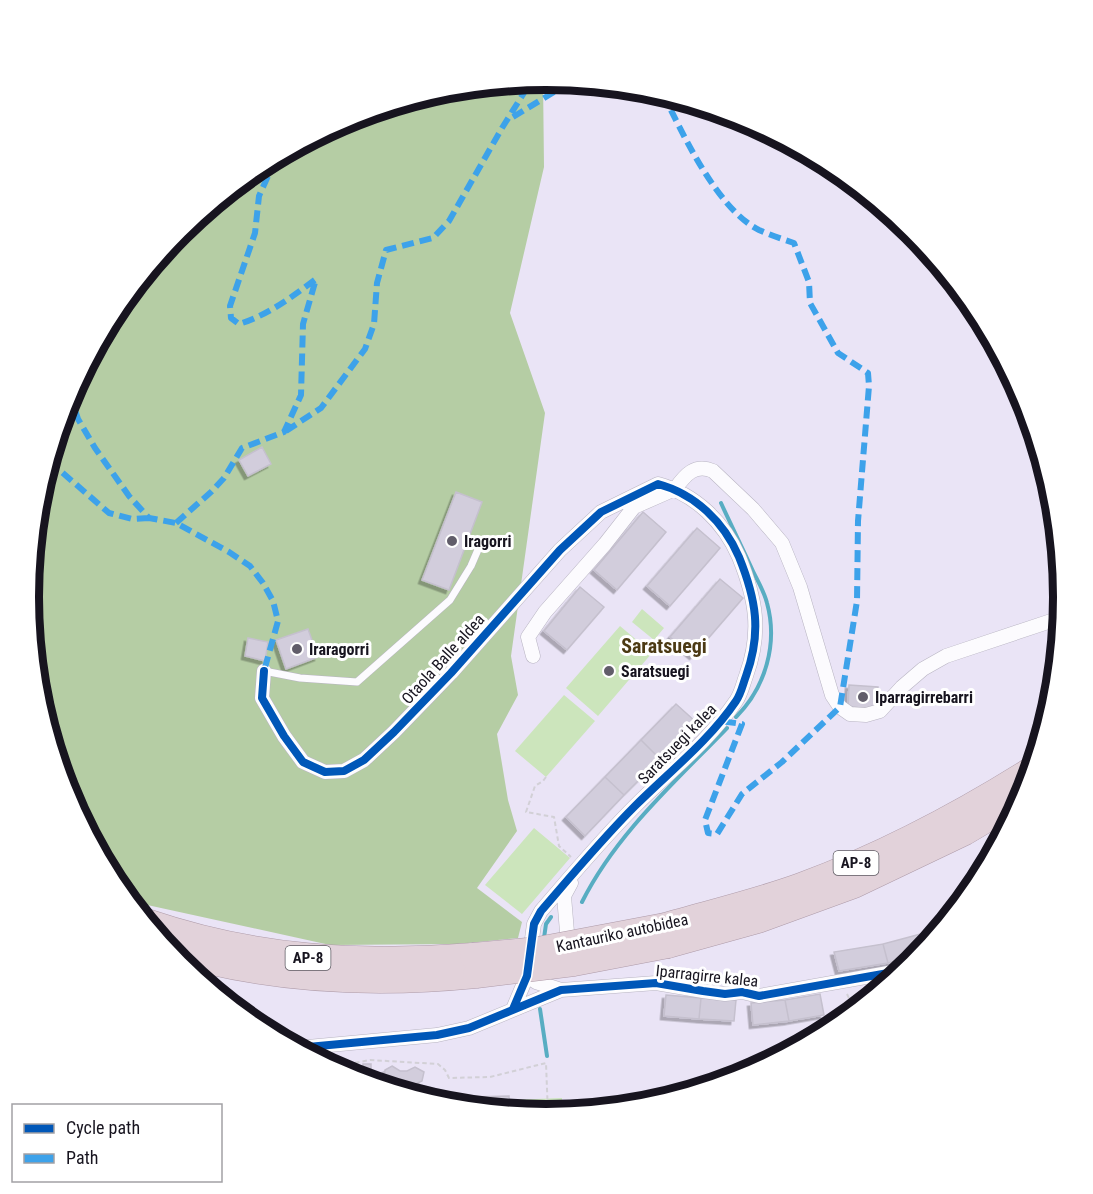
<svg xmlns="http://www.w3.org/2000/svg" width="1093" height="1194" font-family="'Roboto Condensed',sans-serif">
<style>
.green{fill:#cce5bc}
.forest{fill:#b5cda4}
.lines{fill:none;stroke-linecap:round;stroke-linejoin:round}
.stream{stroke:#58adc2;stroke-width:4}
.building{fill:#d2cddc;stroke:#c5c0ce;stroke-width:1.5;filter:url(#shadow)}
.service-casing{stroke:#b8b4c2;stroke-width:8}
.minor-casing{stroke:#b8b4c2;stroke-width:15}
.motorway-casing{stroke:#ae9ba9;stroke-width:27}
.path{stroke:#d2d0d6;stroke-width:2;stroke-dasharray:4.5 3;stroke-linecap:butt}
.service{stroke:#fcfbfe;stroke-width:7}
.minor{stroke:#fcfbfe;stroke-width:14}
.motorway{stroke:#e2d2da;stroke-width:26}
.motorway-bridge-casing{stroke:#ae9ba9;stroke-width:27;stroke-linecap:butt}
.motorway-bridge{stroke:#e2d2da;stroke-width:26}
.quiet{stroke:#3da2ea;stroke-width:6;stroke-dasharray:12 6;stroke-linecap:butt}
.cycleway-casing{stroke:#fff;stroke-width:11}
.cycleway{stroke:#0057b8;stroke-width:8}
.poi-dot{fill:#615d6a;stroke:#fff;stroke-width:2}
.labels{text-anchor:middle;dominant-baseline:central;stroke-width:6;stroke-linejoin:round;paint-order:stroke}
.shield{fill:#fff;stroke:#5d5a62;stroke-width:1.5}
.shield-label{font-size:15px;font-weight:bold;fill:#17141f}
.poi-label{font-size:16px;font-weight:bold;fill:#17141f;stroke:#fff;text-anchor:start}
.street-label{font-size:16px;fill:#17141f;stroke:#fff}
.quarter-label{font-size:20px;font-weight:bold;fill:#4c3a14;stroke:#fff}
.rim{fill:none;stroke:#17141f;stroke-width:8}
</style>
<defs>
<filter id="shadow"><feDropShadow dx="-3.5" dy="3.5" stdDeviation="0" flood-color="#0004"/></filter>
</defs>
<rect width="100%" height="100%" fill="#eae4f6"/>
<path class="green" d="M642,609L664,628L654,640L632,622Z
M620,626L652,653L598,716L566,688Z
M564,695L595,721L546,777L515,751Z
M534,828L570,858L522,914L485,885Z
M562,1098V1113L546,1115L509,1111V1100Z"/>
<path class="forest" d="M543,79L544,167L510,313L545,413L511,656L518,695L497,734L508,800L517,831L477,888L522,922L518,938L458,944L330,945L129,901L116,884L68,795L38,698L29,597L39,496L68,398L116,309L180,230L259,166L349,118L446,89Z"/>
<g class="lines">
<path class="stream" d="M721,503C731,525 742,547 752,569C757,580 764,591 767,603C778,643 766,687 736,717
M582,902C616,834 675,782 727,728
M544,938L546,924L551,917
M540,1009L547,1056"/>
</g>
<path class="building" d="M262,447L271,464L248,476L239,460Z
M456,492L482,502L449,590L422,580Z
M643,512L666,532L617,590L594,570Z
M697,528L720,548L670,606L647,586Z
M720,579L743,598L693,656L670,637Z
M580,587L604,607L567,650L544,631Z
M308,629L318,657L286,669L276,640Z
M248,638L268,642L265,661L245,656Z
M849,685L878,687L877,709L848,707Z
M676,704L696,722L660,759L641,740Z
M641,740L660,759L624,795L605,777Z
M605,777L624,795L585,836L566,817Z
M932,931L934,937L919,955L888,963L883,944Z
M883,944L888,963L839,971L834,952Z
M820,994L824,1015L789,1021L785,1000Z
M666,995L701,998L699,1019L664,1016Z
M701,998L736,1000L734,1021L699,1019Z
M785,1000L789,1021L753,1025L751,1003Z
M363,1064H371V1072H363Z
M392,1066L400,1071H407L415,1067L424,1072L422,1081L409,1087L390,1085L384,1079L385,1070Z
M509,1096V1111L471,1108V1097Z
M625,1098V1107L604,1109V1099Z
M604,1099V1109L583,1111V1100Z
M583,1100V1111L562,1113V1101Z
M461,1103V1107L442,1104Z"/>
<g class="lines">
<defs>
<path id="service" d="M264,671L300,678L357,682L450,600L471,566L480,545"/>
<path id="minor" d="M675,489C685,475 695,463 713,471L753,509L782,543L800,587L832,695L840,707L850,714L866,715L880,711L902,687L923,669L946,656L1063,617
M533,656L528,637L545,612L605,544L634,507L675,489
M264,671L262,698L284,736L303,762L325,772L344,771L364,760L394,732L451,673L560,550L601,512L658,484C695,494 724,522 739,557C756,599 762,632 746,676C743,684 741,694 736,701C709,741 669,772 635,806C602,839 572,875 541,911L534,924L527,976L513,1009
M567,932L564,896L571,883
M527,976L536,982L561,990
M297,1048L437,1035L469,1028L561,990L656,983L703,991L725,994L742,992L759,996L905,970"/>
<path id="motorway" d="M147,922C256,959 358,965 473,956
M665,926C710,913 757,902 801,886C882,856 960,815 1033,769
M668,945L758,920L854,885L965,832L1024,797
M169,950C268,981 374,985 476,975"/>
</defs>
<use href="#service" class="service-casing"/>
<use href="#minor" class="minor-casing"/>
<use href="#motorway" class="motorway-casing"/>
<path class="path" d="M546,777L543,781L535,786L526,812L554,817L559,846L571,857
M847,994L855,1011
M333,1067L370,1060L438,1064L445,1070L449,1078L490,1077L546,1063L548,1115"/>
<use href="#service" class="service"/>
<use href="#minor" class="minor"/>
<use href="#motorway" class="motorway"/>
<defs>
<path id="motorway-bridge" d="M473,956L538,950L665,926
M476,975L574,963L668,945"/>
</defs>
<use href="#motorway-bridge" class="motorway-bridge-casing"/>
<use href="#motorway-bridge" class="motorway-bridge"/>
<path class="quiet" d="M663,94C683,134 717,209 759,230C770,235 782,239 794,243L809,282L810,303L838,353L868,373L869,386L858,521L857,601L840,707L782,762L742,794L717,834L708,833L705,820L742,724L721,721
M513,117L572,81
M933,256L945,282L952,286L956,284
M70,395L78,419L95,448L129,496L149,518L176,523L229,552L250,566L263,583L273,601L278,621L264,671
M286,431L321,408L365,349L374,324L377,283L386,250L433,238L449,221L502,128L532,80
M49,461L109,513L132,519L149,518
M176,523L211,492L224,478L242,448L284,432L301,395L303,324L316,279C292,297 268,315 239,324L231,318L230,306L255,233L259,196L277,156"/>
<defs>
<path id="cycleway" d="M264,671L262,698L284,736L303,762L325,772L344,771L364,760L394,732L451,673L560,550L601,512L658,484C695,494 724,522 739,557C756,599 762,632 746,676C743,684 741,694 736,701C709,741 669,772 635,806C602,839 572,875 541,911L534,924L527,976L513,1009
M297,1048L437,1035L469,1028L561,990L656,983L703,991L725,994L742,992L759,996L905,970"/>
</defs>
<use href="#cycleway" class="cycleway-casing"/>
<use href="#cycleway" class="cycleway"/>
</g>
<g class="poi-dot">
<circle cx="452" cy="541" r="6"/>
<circle cx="297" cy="649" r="6"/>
<circle cx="609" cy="671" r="6"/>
<circle cx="863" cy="697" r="6"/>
</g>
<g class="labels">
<g class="shield">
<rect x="833.5" y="851" width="45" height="24" rx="4.5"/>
<rect x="285.5" y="946" width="45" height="24" rx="4.5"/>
</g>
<g class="shield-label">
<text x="856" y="863">AP-8</text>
<text x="308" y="958">AP-8</text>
</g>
<g class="poi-label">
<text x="464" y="541">Iragorri</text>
<text x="309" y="649">Iraragorri</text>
<text x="621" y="671">Saratsuegi</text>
<text x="875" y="697">Iparragirrebarri</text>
</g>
<g class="street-label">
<text transform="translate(443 659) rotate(-48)">Otaola Balle aldea</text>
<text transform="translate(677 744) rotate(-46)">Saratsuegi kalea</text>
<text transform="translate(622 933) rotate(-12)">Kantauriko autobidea</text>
<text transform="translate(707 976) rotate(6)">Iparragirre kalea</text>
</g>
<g class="quarter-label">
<text x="664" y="646">Saratsuegi</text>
</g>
</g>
<path d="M0 0H1093V1194H0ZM39 597a507 507 0 1 1 1014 0a507 507 0 1 1-1014 0Z" fill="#fff" fill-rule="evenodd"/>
<path class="rim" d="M39 597a507 507 0 1 1 1014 0a507 507 0 1 1-1014 0Z"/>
<rect x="12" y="1104" width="210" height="78" fill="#ffffff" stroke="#a2a1a5" stroke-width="1.5"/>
<rect x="24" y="1124" width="30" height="9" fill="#0057b8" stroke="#a2a1a5" stroke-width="1.5"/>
<text x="66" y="1134" font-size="18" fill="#17141f">Cycle path</text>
<rect x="24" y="1154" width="30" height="9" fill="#3da2ea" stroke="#a2a1a5" stroke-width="1.5"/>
<text x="66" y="1164" font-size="18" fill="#17141f">Path</text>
</svg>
